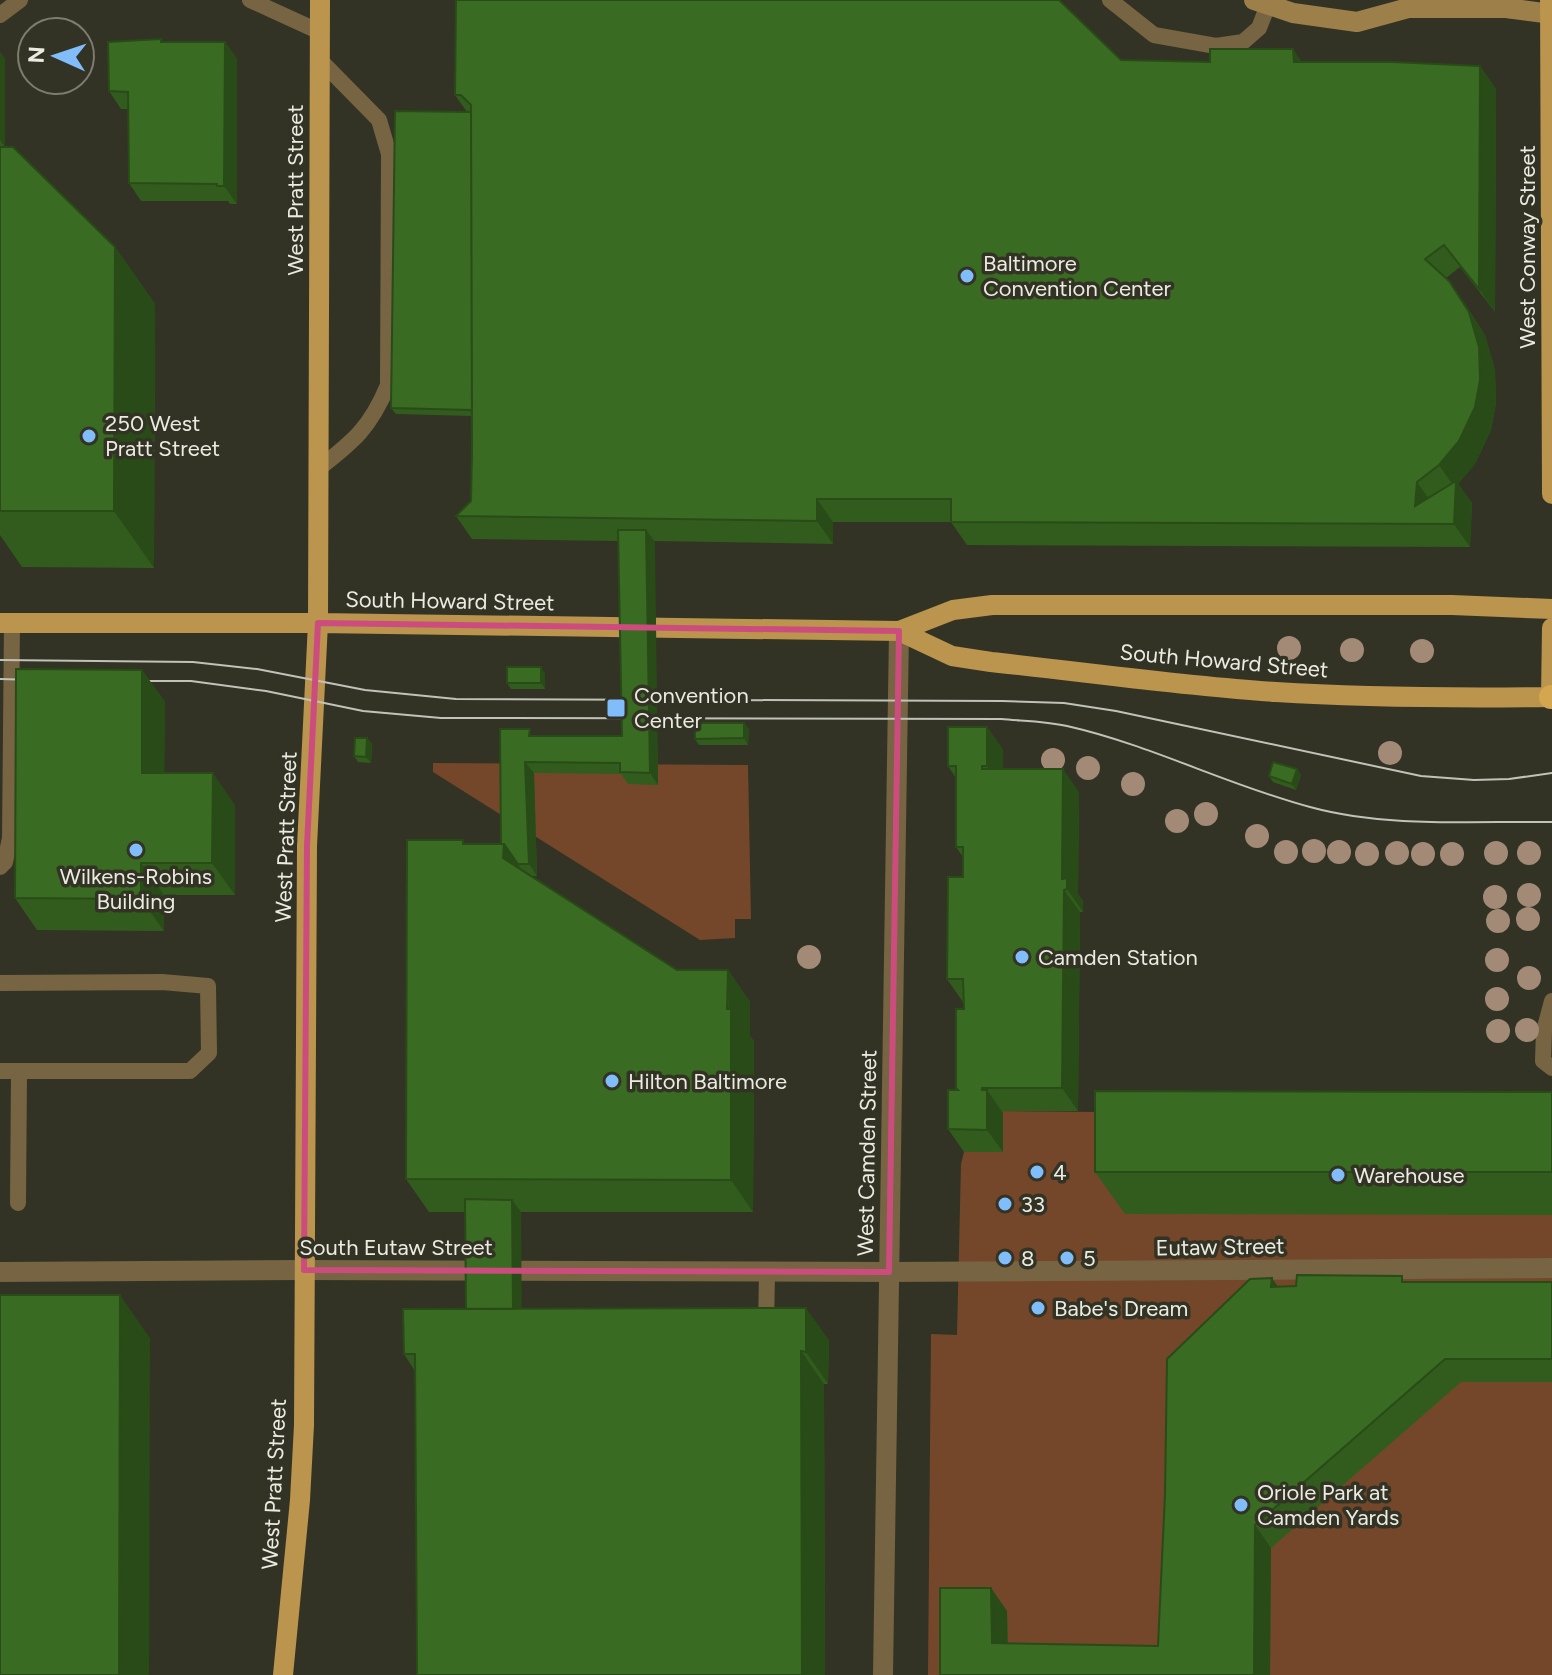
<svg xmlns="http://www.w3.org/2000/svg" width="1552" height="1675" font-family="Figtree,sans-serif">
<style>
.green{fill:#74472a}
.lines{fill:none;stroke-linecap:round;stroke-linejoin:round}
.service{stroke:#776443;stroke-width:16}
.pedestrian{stroke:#776443;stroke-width:20}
.minor{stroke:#776443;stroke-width:20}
.tertiary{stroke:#776443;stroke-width:20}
.secondary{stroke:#9d7f4a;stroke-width:20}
.primary{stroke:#bb944e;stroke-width:20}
.motorway{stroke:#d5a650;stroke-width:24}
.tram{stroke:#c2c3b8;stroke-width:2}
.tree{fill:#a28a76}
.wall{fill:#325c1d}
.shaded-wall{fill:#294b18}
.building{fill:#3a6b22;stroke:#294b18;stroke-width:2}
.marked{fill:none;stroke:#cc4d7d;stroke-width:6;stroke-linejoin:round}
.poi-dot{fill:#80bdfa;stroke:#323324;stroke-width:3}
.labels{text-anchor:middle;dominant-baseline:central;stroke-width:7;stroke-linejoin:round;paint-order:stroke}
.street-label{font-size:22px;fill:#ebebe2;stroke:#323324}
.poi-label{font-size:22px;fill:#ebebe2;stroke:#323324;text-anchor:start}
</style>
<rect width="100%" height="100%" fill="#323324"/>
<path class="green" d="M433,763L748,765L751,919H735V938L700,940L433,772Z
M998,1111L1099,1112L1552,1135V1675H928L931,1334L957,1335L961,1164L964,1152Z"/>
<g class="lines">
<path class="service" d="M250,0L320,32
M1110,0L1154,35L1216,46L1243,42L1259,28L1268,5
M0,15L20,0
M318,469C354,441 370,428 388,385L389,154L379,120L320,60
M0,867L5,862L10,838L12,623
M0,983L162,982L208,986L209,1053L190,1071H0
M1552,1001L1544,1031L1543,1061L1552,1068
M18,1203L19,1071
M766,1330L767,1272"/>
<path class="pedestrian" d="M889,1272L1552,1268"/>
<path class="minor" d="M304,1270L889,1272"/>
<path class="tertiary" d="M0,1272L304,1270
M883,1675L899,631"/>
<path class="secondary" d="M1254,0L1293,13L1357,22L1408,8H1506L1552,14"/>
<path class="primary" d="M1550,0L1552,494
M0,623H318L899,631L953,610L992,605H1452L1552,609
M899,631L952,656L991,662C1086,672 1181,686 1276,692C1368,698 1460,698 1551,697L1552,628
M283,1675L300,1500L304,1425L307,846L318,623L320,0"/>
<path class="motorway" d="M1551,697H1552"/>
<path class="tram" d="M0,660L193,662L257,669L365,690L456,699L1002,701L1064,703L1116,711L1421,776L1474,780L1509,779L1552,773
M0,679L36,680
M128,681H191L266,691L363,711L441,718L1001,719C1023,721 1046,721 1067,726C1151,745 1227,785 1310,807C1387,828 1473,821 1552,822"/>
</g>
<g class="tree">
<circle cx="1289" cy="648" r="12"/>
<circle cx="1352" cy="650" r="12"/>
<circle cx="1422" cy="651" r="12"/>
<circle cx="1390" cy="753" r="12"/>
<circle cx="1053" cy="760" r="12"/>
<circle cx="1088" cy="768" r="12"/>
<circle cx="1133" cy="784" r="12"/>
<circle cx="1206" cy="814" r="12"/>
<circle cx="1177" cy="821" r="12"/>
<circle cx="1257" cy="836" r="12"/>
<circle cx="1314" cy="851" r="12"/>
<circle cx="1286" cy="852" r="12"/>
<circle cx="1339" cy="852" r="12"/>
<circle cx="1397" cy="853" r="12"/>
<circle cx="1496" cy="853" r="12"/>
<circle cx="1529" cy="853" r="12"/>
<circle cx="1367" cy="854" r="12"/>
<circle cx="1423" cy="854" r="12"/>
<circle cx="1452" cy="854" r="12"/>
<circle cx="1529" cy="895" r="12"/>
<circle cx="1495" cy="897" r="12"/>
<circle cx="1528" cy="919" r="12"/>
<circle cx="1498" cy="921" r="12"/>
<circle cx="809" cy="957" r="12"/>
<circle cx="1497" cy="960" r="12"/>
<circle cx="1529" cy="978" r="12"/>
<circle cx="1497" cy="999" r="12"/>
<circle cx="1527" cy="1030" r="12"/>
<circle cx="1498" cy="1031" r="12"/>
</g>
<path class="wall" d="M163,42H225L237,59V204H230L228,201H141L129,183V109H121L109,91Z
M0,52L5,59V147L115,247L155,304L154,568L22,567L0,535Z
M1121,60L1210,62H1302L1480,66L1496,89L1495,312L1460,267L1446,278L1465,304L1485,335L1495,370L1496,403L1491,430L1475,464L1458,484L1472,503L1470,547L967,545L951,522H833V544L654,541L658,785L628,784L621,774L534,773L537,876H532L677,970H728L750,1002V1036L754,1041L753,1212H521V1309L829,1340L828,1384H824L825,1675H417L415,1371L404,1354L466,1309L465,1212H429L406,1179L466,844H501L500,729L534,736H622L619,541L472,539L456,516L471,501L472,416L396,414L391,408L467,112L455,95Z
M142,670L165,702L164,773L235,805V895H164V931L37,930L15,898Z
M545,673V689H511L507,683Z
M744,723L749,729L748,745H699L695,739Z
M987,727L1003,750V769L1079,792L1078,894L1083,901V912H1080L1078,1111H1002L1003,1113V1152H964L948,1129L958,1090L964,1009L963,1002L947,979L963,877V857L956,847V778L948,766Z
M367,738L372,744L371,763L358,762L354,756Z
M1297,769L1301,775L1296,790L1273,782L1269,776Z
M1552,1092V1215L1125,1214L1095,1172Z
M1406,1282H1552V1382H1461L1271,1548L1270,1675H940L991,1588L1007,1611L1008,1644L1158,1646L1165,1494L1278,1286Z"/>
<path class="shaded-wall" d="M225,42L237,59V204L224,186Z
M1293,49L1309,72L1294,62Z
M0,52L5,59V147L0,140Z
M1480,66L1496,89L1495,312L1479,289Z
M115,247L155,304L154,568L114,511Z
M1449,281L1485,335L1495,370L1496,403L1491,430L1475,464L1458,484L1472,503L1470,547L1454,524L1455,488L1439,465Z
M1417,482L1433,505L1415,506Z
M817,499L833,522V544L817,521Z
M646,530L655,542L658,785L650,773Z
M541,667L545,673V689L541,683Z
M142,670L165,702L164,805L142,773Z
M744,723L749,729L748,745L744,738Z
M987,727L1003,750V789L987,766Z
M367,738L372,744L371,763L366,757Z
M525,762L534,773L537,876L529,864Z
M1063,769L1079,792L1078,894L1083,901V912L1067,889L1062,879Z
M1297,769L1301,775L1296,790L1292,784Z
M213,773L235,805V895L212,863Z
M504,844L526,876L503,858Z
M141,863L164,895V931L141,899Z
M1064,890L1080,912L1078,1111L1062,1088Z
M728,970L750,1002V1036L754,1041L753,1212L731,1180Z
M982,1088L987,1095V1090L1003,1113V1152L987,1130Z
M512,1200L521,1212L522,1341L513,1329Z
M1272,1278L1288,1301L1271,1287Z
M120,1295L150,1338L149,1675H119Z
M806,1308L829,1340L828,1384L806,1352Z
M801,1351L824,1384L825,1675H802Z
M1255,1525L1271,1548L1270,1675H1254Z
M991,1588L1007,1611L1008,1666L992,1643Z"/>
<path class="building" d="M456,0H1059L1121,60L1210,62V49H1293L1294,62H1392L1480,66L1479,289L1444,245L1425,259L1449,281L1469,312L1479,347L1480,380L1475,407L1459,441L1439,465L1417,482L1415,506L1456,481L1454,524L951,522V499H817V521L456,516L471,501L472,454L471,105L461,95H455Z
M161,39V42H225L224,186H217V184L129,183L128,92L109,91L108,42Z
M395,111L471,112L472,410L391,408Z
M0,147H13L115,247L114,511H0Z
M618,530H646L650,773L620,772V763L525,762L529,864H518L504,844H501L500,729H530L529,736H622Z
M507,667H541V683H507Z
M16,669L142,670V773H213L212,863H141V899L15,898Z
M695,723H744V738L695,739Z
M948,727H987V766H982V769H1063L1062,879L1067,878V889L1064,890L1062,1088H982V1090H987V1130L948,1129V1090H958L956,1088V1009H964L963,979H947L948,877H963V847H956V766H948Z
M355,738H367L366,757L354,756Z
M1273,762L1297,769L1292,784L1269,776Z
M407,840H463V844H504L503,858L677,970H728L727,1009H731V1180L406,1179Z
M1095,1091L1552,1092V1172H1095Z
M465,1199L512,1200L513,1309H466Z
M1297,1275L1402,1276V1282H1552V1359H1445L1255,1525L1254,1675H940V1588H991L992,1643L1158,1646L1165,1494L1167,1359L1250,1279L1272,1278L1271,1287L1296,1286Z
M0,1295H120L119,1675H0Z
M806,1308V1352L801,1351L802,1675H417L415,1354H404L403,1309Z"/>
<path class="marked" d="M318,623L899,631L889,1272L304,1270L307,846Z"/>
<g class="poi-dot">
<circle cx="967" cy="276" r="8"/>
<circle cx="89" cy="436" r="8"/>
<rect x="606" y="698" width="20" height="20" rx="4"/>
<circle cx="136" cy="850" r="8"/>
<circle cx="1022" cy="957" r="8"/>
<circle cx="612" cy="1081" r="8"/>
<circle cx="1037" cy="1172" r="8"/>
<circle cx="1338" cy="1175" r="8"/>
<circle cx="1005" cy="1204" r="8"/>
<circle cx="1005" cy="1258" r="8"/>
<circle cx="1067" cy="1258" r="8"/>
<circle cx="1038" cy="1308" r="8"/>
<circle cx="1241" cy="1505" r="8"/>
</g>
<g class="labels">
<g class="street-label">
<text transform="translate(295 190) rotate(-90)">West Pratt Street</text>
<text transform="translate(1527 247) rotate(-90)">West Conway Street</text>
<text transform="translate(450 601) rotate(1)">South Howard Street</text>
<text transform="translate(1224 661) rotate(5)">South Howard Street</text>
<text transform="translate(286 837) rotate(-88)">West Pratt Street</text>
<text transform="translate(867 1153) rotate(-89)">West Camden Street</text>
<text x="396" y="1247">South Eutaw Street</text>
<text transform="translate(1220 1247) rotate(-1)">Eutaw Street</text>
<text transform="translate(274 1484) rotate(-87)">West Pratt Street</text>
</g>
<g class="poi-label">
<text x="983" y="263">Baltimore<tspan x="983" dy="25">Convention Center</tspan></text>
<text x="105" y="423">250 West<tspan x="105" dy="25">Pratt Street</tspan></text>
<text x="634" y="695">Convention<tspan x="634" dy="25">Center</tspan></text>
<text x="136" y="876" text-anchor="middle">Wilkens-Robins<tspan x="136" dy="25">Building</tspan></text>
<text x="1038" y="957">Camden Station</text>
<text x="628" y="1081">Hilton Baltimore</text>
<text x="1053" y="1172">4</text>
<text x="1354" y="1175">Warehouse</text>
<text x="1021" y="1204">33</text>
<text x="1021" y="1258">8</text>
<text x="1083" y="1258">5</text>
<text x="1054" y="1308">Babe's Dream</text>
<text x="1257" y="1492">Oriole Park at<tspan x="1257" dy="25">Camden Yards</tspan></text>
</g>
</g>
<g transform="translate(56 56) rotate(273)"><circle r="38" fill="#323324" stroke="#7c7d70" stroke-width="2"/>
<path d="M0-6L14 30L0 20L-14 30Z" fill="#80bdfa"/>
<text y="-12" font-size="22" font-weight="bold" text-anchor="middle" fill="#ebebe2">N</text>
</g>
</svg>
